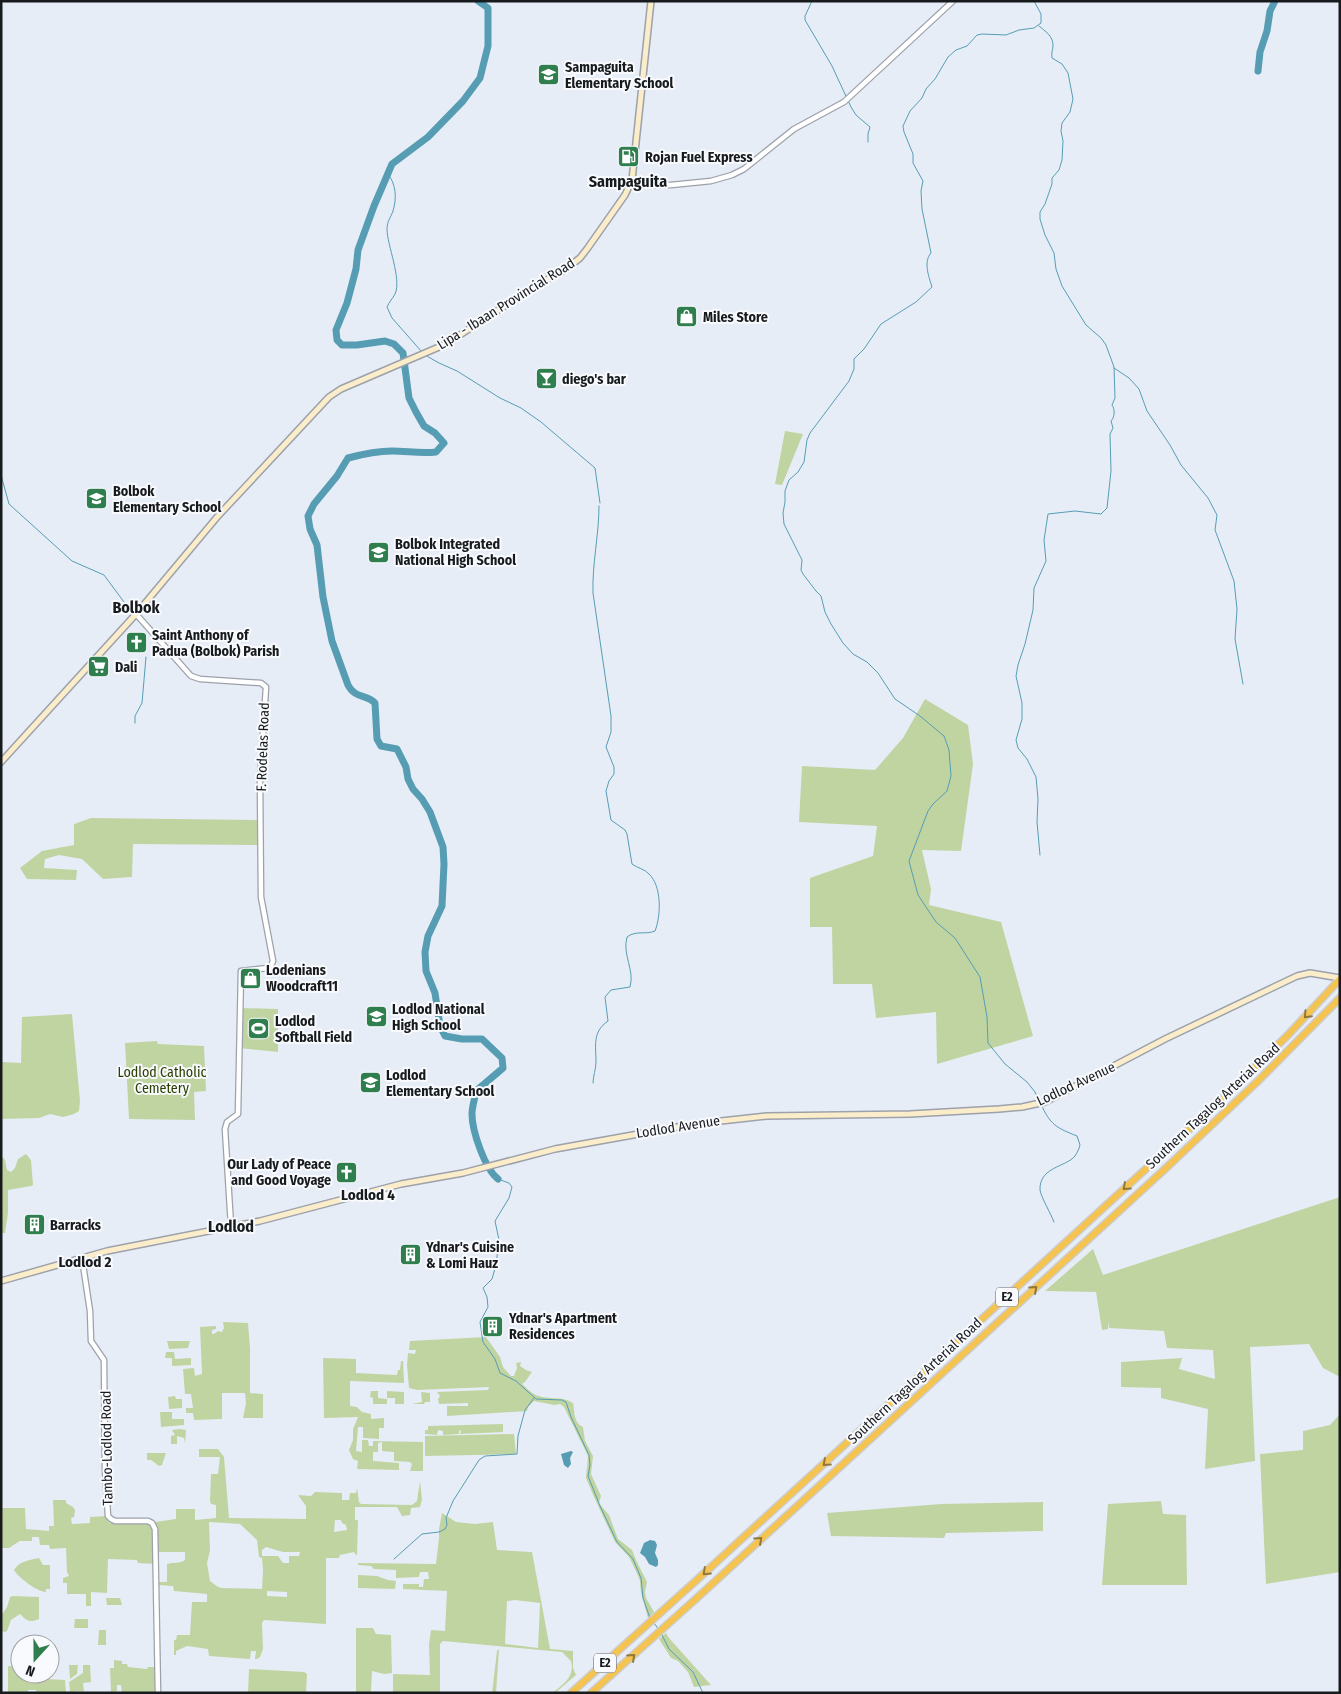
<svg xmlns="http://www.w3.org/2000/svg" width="1341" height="1694" font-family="'Fira Sans Condensed',sans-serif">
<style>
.green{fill:#c0d4a2;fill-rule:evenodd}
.water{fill:#569db4}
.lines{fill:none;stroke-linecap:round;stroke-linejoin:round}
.stream{stroke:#569db4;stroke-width:1}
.river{stroke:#569db4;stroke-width:7}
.tertiary-casing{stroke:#9ca1aa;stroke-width:7}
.secondary-casing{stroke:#9ca1aa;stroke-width:8}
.motorway-casing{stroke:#cccdce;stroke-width:9}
.tertiary{stroke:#fff;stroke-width:4.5}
.secondary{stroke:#fcedca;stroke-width:5}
.motorway{stroke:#f4c350;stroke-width:6}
.oneway{stroke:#91773a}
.labels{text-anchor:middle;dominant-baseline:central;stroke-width:4;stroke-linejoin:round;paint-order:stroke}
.shield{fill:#f8fafe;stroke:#5b5e61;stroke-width:1}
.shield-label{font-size:12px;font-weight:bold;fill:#181b1e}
.poi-label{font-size:14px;font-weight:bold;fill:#181b1e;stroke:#f8fafe;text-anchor:start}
.street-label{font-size:14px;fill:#181b1e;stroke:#f8fafe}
.park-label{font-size:14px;fill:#2c3f00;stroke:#f8fafe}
.neighbourhood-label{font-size:15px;font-weight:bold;fill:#181b1e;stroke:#f8fafe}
.quarter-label{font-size:16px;font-weight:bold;fill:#181b1e;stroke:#f8fafe}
</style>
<rect width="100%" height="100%" fill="#e7edf7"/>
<path class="green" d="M785,431L803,434L782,485L775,484Z
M925,699L968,725L973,764L961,851L922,850L931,889L929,905L1001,922L1033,1036L937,1064L936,1012L876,1018L872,984H833L832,927H810V878L873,856L877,826L799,822L802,766L875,770L903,738Z
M91,818L258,820L259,845L133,844L132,877L103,879L82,859L59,855L45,859L44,868L77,870L76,880L27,879L20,868L42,851L74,845V824Z
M240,1008L278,1009V1052L239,1048Z
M72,1014L80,1101L79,1111L74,1114L63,1117L50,1114L39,1118L1,1119V1062L21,1063L22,1017Z
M157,1041L158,1044L204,1046L206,1091L194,1092L195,1120L129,1119L125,1043Z
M26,1154L31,1160L33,1185L31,1186L8,1190V1213L5,1233H1V1155L5,1160L7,1170L11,1172L15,1168L18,1159Z
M1340,1197V1377L1323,1368L1309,1344L1250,1347L1255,1461L1205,1469L1208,1409L1161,1398V1388L1121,1387V1362L1182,1358L1179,1369L1215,1379L1213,1350L1167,1348L1164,1331L1109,1328L1108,1321V1329L1102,1330L1096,1292L1045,1291L1093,1249L1103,1275Z
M223,1322L248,1323L250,1348V1393L263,1394V1418H243L246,1403L245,1393H222V1419L194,1420L193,1413H186V1408H193L191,1394H185L183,1369L194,1368L195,1376L202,1374L200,1327L216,1326V1329L212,1330V1334H214L218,1331L222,1332L224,1328Z
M486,1337L500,1357L503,1367L511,1376H514L517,1368L516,1363L521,1362L520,1366L526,1370L532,1372L525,1382L522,1384C526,1387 530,1392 534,1394C546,1401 561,1395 573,1403C575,1412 573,1422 583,1427L585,1441L593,1456L591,1474L601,1496L599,1503L609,1515L618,1539L632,1550L636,1560L647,1582L645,1592L646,1598L654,1612L648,1618L641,1593L640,1581L636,1571L629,1557L615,1542L594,1497L586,1478L588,1456L564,1407L560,1404L554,1405L534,1401L528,1407L527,1411L447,1416V1406H468V1403L439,1404L438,1399L440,1396L437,1392L488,1390L489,1387L417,1390L409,1388L407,1365L408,1353L415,1354L416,1350H409L410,1341Z
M167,1341H190L188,1348L169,1349Z
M166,1352H174L175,1359L191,1358V1365L172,1366V1358H165Z
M323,1358L356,1359V1373L397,1375L398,1370H400L401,1361H403L404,1383L350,1381V1406L357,1407L362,1412L371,1414V1419L384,1418V1428H379V1439L363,1438V1427H358L356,1451L362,1452V1440H368L369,1446H373V1441L423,1442V1471H410L412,1464L410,1462L394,1461V1452L382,1451V1442L378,1443V1452H373V1461L399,1463V1470L357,1469L358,1461L353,1459L349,1450L353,1440V1429L358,1417L324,1418Z
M371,1391H378V1398L387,1399V1404H373V1398L370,1397Z
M387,1391L404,1392V1404H395V1398H387Z
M421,1392L430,1393V1402H425L424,1404H412L422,1402Z
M175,1396L176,1399H182V1408L169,1409L168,1397Z
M160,1412H172V1419H184V1425L161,1427Z
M1340,1414V1572L1266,1584L1260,1454L1303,1450V1431L1330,1425Z
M503,1424V1432L460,1434L461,1430L459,1431V1434L443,1435V1431L438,1430L437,1435L425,1434V1430H428V1426Z
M180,1429L186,1430L185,1443L184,1438L177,1436V1444H171V1436L175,1435L172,1430Z
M514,1434L516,1454L425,1456V1436Z
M199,1449H218L224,1457L229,1518L306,1519V1506L298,1495L311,1496L315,1492L342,1493V1500H349L350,1493H356L357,1488L359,1502L361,1504L412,1505L417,1501L420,1481L422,1500L420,1507L411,1508L410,1515L402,1516L397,1507H355V1520H358L357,1556L354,1552L340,1555L339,1558H326V1624L264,1620L262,1623L263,1649L260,1657L257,1659H255L256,1651H251L250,1659H249L209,1656L208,1649L187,1646L176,1651V1655H174V1640H176L177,1635H190L192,1602H207V1594L174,1591L173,1586L159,1585V1582H167V1564C173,1562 180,1564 185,1560V1552H157L156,1527L155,1522L176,1519V1509H195V1520L216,1518V1505L211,1504L210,1501L211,1474H218L220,1457H199ZM335,1520H341L342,1523L346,1525L347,1530L334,1532ZM209,1522L240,1524L257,1540L259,1557L262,1558L263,1570L262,1589L222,1588L218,1587L210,1581L207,1563L210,1551ZM266,1547L283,1552H300L299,1556H289V1563H283L278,1556H262V1550ZM267,1591L287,1592V1597L267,1596Z
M147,1453H166L162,1465L159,1466L151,1460H147Z
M53,1500H66V1503L73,1507L75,1510L74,1517L71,1518L72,1524L90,1523V1517L106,1516L109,1523L150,1524L152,1527L154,1564L138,1563L137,1560L108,1559L107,1593L91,1592V1606H86V1594H67V1583H63V1578L69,1576L67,1572L66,1548L50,1549L49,1545H40L39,1537H32V1541H20L9,1548H1V1508H25L26,1529L49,1531V1526H54Z
M1161,1501L1163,1514L1186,1515L1187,1585H1102L1108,1504Z
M1043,1502V1531L946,1533L944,1538L831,1536L827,1513L941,1504Z
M442,1513L456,1522L475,1524L493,1522L497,1550L532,1552L550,1649L573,1651V1668L576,1675L555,1693H553C564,1683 575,1677 571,1661L562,1652L443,1641L440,1644V1693H393V1674L430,1675L429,1644L431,1630L445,1631L447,1591L403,1589V1584H419V1587H423L424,1579H429L428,1572H420L419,1577L396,1578V1570L374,1569L371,1566L358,1565V1563L436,1564L439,1538V1529ZM515,1600L540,1603L538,1648L505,1644L507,1601Z
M39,1558L43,1565H50V1589H46V1592C37,1592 18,1577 14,1570C19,1561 30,1560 39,1558Z
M358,1575L377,1576L388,1580L396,1581L395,1589L358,1588Z
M13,1596L39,1597V1619C29,1623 27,1621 20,1614L11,1620L7,1631L5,1632L1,1631V1616L7,1607L10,1597Z
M106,1598H120L122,1605H107Z
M75,1619H88V1628H74Z
M356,1628H373L376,1634L391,1635L392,1673L384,1674L372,1671L371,1692L356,1693Z
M99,1630H106V1645H98Z
M666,1633L669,1638L711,1685L694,1687L688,1672L678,1661L671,1658L659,1639Z
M499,1649L496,1693H492L497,1651Z
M114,1660L122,1661V1664H127L128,1667L147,1669L148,1667H155L157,1693H122L121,1685H117V1691L111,1692L110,1668H114Z
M69,1665H78L77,1674L70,1679Z
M83,1665H90L91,1682L83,1683L84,1691L70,1692L69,1682L83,1673Z
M8,1666L20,1667V1674H47V1679L65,1680L66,1693H37L36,1690H28V1693H8Z
M249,1669L304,1672L307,1674L306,1693H248Z"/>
<path class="water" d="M571,1451L573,1452L570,1458L571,1464L568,1468L564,1465L561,1454Z
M650,1540L655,1541L657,1545L655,1553L658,1560V1565L656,1567L649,1564L645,1557L640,1553L644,1543Z"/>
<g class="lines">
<path class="stream" d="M812,1L805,16V20L832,66L851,107L856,115L870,127L868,134V142
M1034,1L1041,14V23L1034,28L1019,30L1006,35L982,34L977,35L967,46L956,50L948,57L935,79L926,89L922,98L910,111L903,126L904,132L913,154V163L923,181L921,191L922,209L931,253C923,262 929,277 932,287L916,302L881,324L864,349L854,359V369L849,381L810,433L807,440L804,462L798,472L789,480L785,491V502L783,513L784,524L802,560L801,570L803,574L816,591L821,596L825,612L831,624L843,643L853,654L867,662L878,673L895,699L920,716L944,736L949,750L951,776L947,791L933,804L928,811L909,861L918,895L936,922L955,938L980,977L987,1017L988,1043L1005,1064L1027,1082L1035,1092L1039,1101
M1039,26C1045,31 1053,36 1053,45C1053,50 1051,52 1052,58L1062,64L1068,73L1073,99L1070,112L1062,123L1061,131L1063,141L1062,160L1059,170L1052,178V184L1045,204L1040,212V219L1045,235L1054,253L1056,269L1062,286L1086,325L1101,338L1106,345L1114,367L1115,398L1112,405C1115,409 1115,417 1111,421L1113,428L1110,434L1111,471L1107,508L1101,514L1075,511L1048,514L1044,540L1046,561L1034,588L1033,610L1025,644L1018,665L1016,676L1022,703V719L1016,740L1018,748L1027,759L1036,777L1038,799L1037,822L1040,855
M388,174C396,184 397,198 393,211C391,217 387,221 387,229C387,245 402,279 395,294C393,298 389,302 387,307L392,318L422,352
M425,355L439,363L457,371L500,398L521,408L541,422L595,468L600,503
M1114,368L1129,378L1139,389L1147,411L1170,445L1181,465L1208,498L1217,515L1215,530L1234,581L1237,609L1235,639L1243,684
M1,475L9,504L72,561L104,575L124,602
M135,723V716L142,703L146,657
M593,1083C593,1076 596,1069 596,1062C596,1046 592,1032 608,1021L605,997L611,990L630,987C635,970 622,955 627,937C636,930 646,935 655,931C661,916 662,886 649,874C645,869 637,868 632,864L627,834L625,830L611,820L606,791L609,781L614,774V767L606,747L611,732V716L593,593C592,564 599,535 599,506
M1041,1104C1050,1125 1057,1128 1077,1136L1080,1145C1079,1149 1077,1153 1075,1156C1066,1167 1039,1167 1040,1190C1041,1197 1051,1214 1054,1222
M498,1179L509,1183L512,1187L509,1198L495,1221L499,1240L496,1265L492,1279L483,1288L487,1297L488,1307L480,1322L483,1342L495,1359L500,1373L516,1381L536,1399L562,1400L566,1402L571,1417L589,1455L590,1465L588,1476L600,1506L617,1542L633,1559L641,1578L643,1598L650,1618
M394,1559L422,1534L439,1532L445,1529L447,1525L446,1518L453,1501L479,1460L485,1456L517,1454L518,1436L525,1410L534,1398
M654,1623L659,1630
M661,1633L669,1649L693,1672L703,1693"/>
<path class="river" d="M478,1L488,8V46L480,78L463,101L428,137L392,164L374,206L358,250L356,269L347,303L336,330L337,340L342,345H357L385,341L394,344L403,353L409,398L416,412L424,426L435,433L444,443L436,452C421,454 407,451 392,451C377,451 363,454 348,458L337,476L314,504L308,516L310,529L317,545L323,597L332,641L348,685C355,699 367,694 375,703L377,739L381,746L397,749L406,767L408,779L413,789L422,799L430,812L443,847L444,864L442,906L428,936L425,952L426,971L435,993L440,1026L445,1036L462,1039H482L502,1058L503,1068L476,1091C475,1098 472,1107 472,1114C472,1131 485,1169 498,1179
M1258,71L1260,52L1267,31L1270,11L1275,1"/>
<defs>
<path id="tertiary" d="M630,183L635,185H671L711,181L732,175L744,169L794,129L844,102L953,1
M136,614L191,676L200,679L261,683L266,687L260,780L261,897L273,961L271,966L268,968L241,971L238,1114L227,1122L225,1129L231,1226
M82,1258L90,1311L91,1341L104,1360L105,1470L108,1516L111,1519L115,1521H148L152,1523L155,1529L158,1693"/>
<path id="secondary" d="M1,762L136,614L218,516L329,397L341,389L446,344L534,287L566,269L580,258L587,249L625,195L632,180L651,1
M1,1281L107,1251L260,1221L401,1184L463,1173L555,1149L694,1124L767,1116L910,1114L999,1109L1022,1107L1045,1102L1165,1039L1297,976L1310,973L1340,978"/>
<path id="motorway" d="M571,1693L699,1578L1219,1102L1288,1035L1340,979
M591,1693L698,1597L1165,1169L1259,1080L1340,998"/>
</defs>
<use href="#tertiary" class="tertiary-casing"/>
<use href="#secondary" class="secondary-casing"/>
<use href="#motorway" class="motorway-casing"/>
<use href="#tertiary" class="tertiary"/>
<use href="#secondary" class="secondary"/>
<use href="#motorway" class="motorway"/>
</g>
<defs><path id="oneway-chevron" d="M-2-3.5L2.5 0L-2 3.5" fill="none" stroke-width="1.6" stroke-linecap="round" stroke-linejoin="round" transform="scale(1.25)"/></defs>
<g class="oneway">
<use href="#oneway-chevron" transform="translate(1307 1015) rotate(133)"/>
<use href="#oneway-chevron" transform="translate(1126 1187) rotate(138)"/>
<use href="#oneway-chevron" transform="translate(1034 1289) rotate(-42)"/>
<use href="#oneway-chevron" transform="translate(826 1463) rotate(138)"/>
<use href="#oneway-chevron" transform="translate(759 1540) rotate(-42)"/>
<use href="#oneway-chevron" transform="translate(706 1572) rotate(137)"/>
<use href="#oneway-chevron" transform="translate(632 1657) rotate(-42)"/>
</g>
<defs>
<symbol id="school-square" viewBox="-11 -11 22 22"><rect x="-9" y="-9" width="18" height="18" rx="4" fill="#2f7e4e" stroke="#f8fafe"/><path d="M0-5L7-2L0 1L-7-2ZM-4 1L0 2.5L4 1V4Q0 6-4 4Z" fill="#fff"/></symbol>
<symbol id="fuel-square" viewBox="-11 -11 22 22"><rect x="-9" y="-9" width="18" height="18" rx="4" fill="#2f7e4e" stroke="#f8fafe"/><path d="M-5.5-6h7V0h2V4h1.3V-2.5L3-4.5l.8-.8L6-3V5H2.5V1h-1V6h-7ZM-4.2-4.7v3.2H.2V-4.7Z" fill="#fff"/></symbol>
<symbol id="shop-square" viewBox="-11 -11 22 22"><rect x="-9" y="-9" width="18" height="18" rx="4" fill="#2f7e4e" stroke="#f8fafe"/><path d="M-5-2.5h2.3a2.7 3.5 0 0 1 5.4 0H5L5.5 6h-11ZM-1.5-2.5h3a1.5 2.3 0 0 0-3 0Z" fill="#fff"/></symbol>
<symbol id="bar-square" viewBox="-11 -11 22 22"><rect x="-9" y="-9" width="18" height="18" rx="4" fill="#2f7e4e" stroke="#f8fafe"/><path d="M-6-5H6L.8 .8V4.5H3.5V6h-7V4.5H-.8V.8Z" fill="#fff"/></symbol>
<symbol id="church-square" viewBox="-11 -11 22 22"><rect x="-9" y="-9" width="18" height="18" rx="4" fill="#2f7e4e" stroke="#f8fafe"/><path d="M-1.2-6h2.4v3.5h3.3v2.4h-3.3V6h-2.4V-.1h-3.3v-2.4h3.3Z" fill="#fff"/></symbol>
<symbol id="supermarket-square" viewBox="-11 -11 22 22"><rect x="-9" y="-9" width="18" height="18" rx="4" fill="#2f7e4e" stroke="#f8fafe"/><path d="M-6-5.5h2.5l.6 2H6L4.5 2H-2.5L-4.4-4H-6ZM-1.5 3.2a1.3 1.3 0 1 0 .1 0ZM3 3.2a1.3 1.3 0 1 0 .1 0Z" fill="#fff"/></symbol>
<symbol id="stadium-square" viewBox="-11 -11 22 22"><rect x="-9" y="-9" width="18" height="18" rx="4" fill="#2f7e4e" stroke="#f8fafe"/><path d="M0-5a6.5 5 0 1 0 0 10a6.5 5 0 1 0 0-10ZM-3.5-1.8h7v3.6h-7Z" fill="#fff"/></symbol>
<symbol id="building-square" viewBox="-11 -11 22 22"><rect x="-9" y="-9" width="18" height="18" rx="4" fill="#2f7e4e" stroke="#f8fafe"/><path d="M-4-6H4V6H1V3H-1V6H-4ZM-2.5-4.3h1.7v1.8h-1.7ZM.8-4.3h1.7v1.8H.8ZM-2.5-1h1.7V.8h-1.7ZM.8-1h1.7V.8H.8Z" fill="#fff"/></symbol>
</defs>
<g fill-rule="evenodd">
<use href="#school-square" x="536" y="62" width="25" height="25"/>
<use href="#fuel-square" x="616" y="144" width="25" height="25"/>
<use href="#shop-square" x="674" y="304" width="25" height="25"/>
<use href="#bar-square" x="534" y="366" width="25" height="25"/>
<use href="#school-square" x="84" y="486" width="25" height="25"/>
<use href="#school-square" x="366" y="540" width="25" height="25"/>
<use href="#church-square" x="124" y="630" width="25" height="25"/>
<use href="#supermarket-square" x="86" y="654" width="25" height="25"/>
<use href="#shop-square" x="238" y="966" width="25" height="25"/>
<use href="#school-square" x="364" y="1004" width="25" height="25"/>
<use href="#stadium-square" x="246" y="1016" width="25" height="25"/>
<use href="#school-square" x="358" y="1070" width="25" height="25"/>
<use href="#church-square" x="334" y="1160" width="25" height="25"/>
<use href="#building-square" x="22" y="1212" width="25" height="25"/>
<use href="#building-square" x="398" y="1242" width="25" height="25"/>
<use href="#building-square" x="480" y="1314" width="25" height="25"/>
</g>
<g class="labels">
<g class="shield">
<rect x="996" y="1287.5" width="22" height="19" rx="4"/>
<rect x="594" y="1653.5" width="22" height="19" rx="4"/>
</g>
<g class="shield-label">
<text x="1007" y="1297">E2</text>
<text x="605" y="1663">E2</text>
</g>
<g class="poi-label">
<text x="565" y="67">Sampaguita<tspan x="565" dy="16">Elementary School</tspan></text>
<text x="645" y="157">Rojan Fuel Express</text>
<text x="703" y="317">Miles Store</text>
<text x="562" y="379">diego's bar</text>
<text x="113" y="491">Bolbok<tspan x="113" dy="16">Elementary School</tspan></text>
<text x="395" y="544">Bolbok Integrated<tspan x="395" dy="16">National High School</tspan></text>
<text x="152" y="635">Saint Anthony of<tspan x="152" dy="16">Padua (Bolbok) Parish</tspan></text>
<text x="115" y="667">Dali</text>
<text x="266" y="970">Lodenians<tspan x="266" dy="16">Woodcraft11</tspan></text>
<text x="392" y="1009">Lodlod National<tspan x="392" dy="16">High School</tspan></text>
<text x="275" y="1021">Lodlod<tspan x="275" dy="16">Softball Field</tspan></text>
<text x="386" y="1075">Lodlod<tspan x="386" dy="16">Elementary School</tspan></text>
<text x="331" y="1164" text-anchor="end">Our Lady of Peace<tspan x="331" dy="16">and Good Voyage</tspan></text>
<text x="50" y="1225">Barracks</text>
<text x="426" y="1247">Ydnar's Cuisine<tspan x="426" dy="16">&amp; Lomi Hauz</tspan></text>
<text x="509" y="1318">Ydnar's Apartment<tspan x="509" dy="16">Residences</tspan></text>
</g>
<g class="street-label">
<text transform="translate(506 304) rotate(-32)">Lipa - Ibaan Provincial Road</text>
<text transform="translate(263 747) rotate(-88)">F. Rodelas Road</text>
<text transform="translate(1076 1084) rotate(-25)">Lodlod Avenue</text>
<text transform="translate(1213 1106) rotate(-43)">Southern Tagalog Arterial Road</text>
<text transform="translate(678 1127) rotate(-9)">Lodlod Avenue</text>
<text transform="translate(915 1381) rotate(-43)">Southern Tagalog Arterial Road</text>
<text transform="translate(107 1448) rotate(-91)">Tambo-Lodlod Road</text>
</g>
<g class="park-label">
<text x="162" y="1072">Lodlod Catholic<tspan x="162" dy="16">Cemetery</tspan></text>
</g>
<g class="neighbourhood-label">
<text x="368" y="1195">Lodlod 4</text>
<text x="85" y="1262">Lodlod 2</text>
</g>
<g class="quarter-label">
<text x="628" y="181">Sampaguita</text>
<text x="136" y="607">Bolbok</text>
<text x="231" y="1226">Lodlod</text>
</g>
</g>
<rect width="1341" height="1694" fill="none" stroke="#181b1e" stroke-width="5"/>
<g transform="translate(35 1659) rotate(201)"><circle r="24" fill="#f8fafe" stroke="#9ea1a4"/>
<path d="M0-4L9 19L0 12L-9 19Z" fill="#2f7e4e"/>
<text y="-8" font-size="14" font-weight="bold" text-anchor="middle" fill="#181b1e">N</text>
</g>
</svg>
